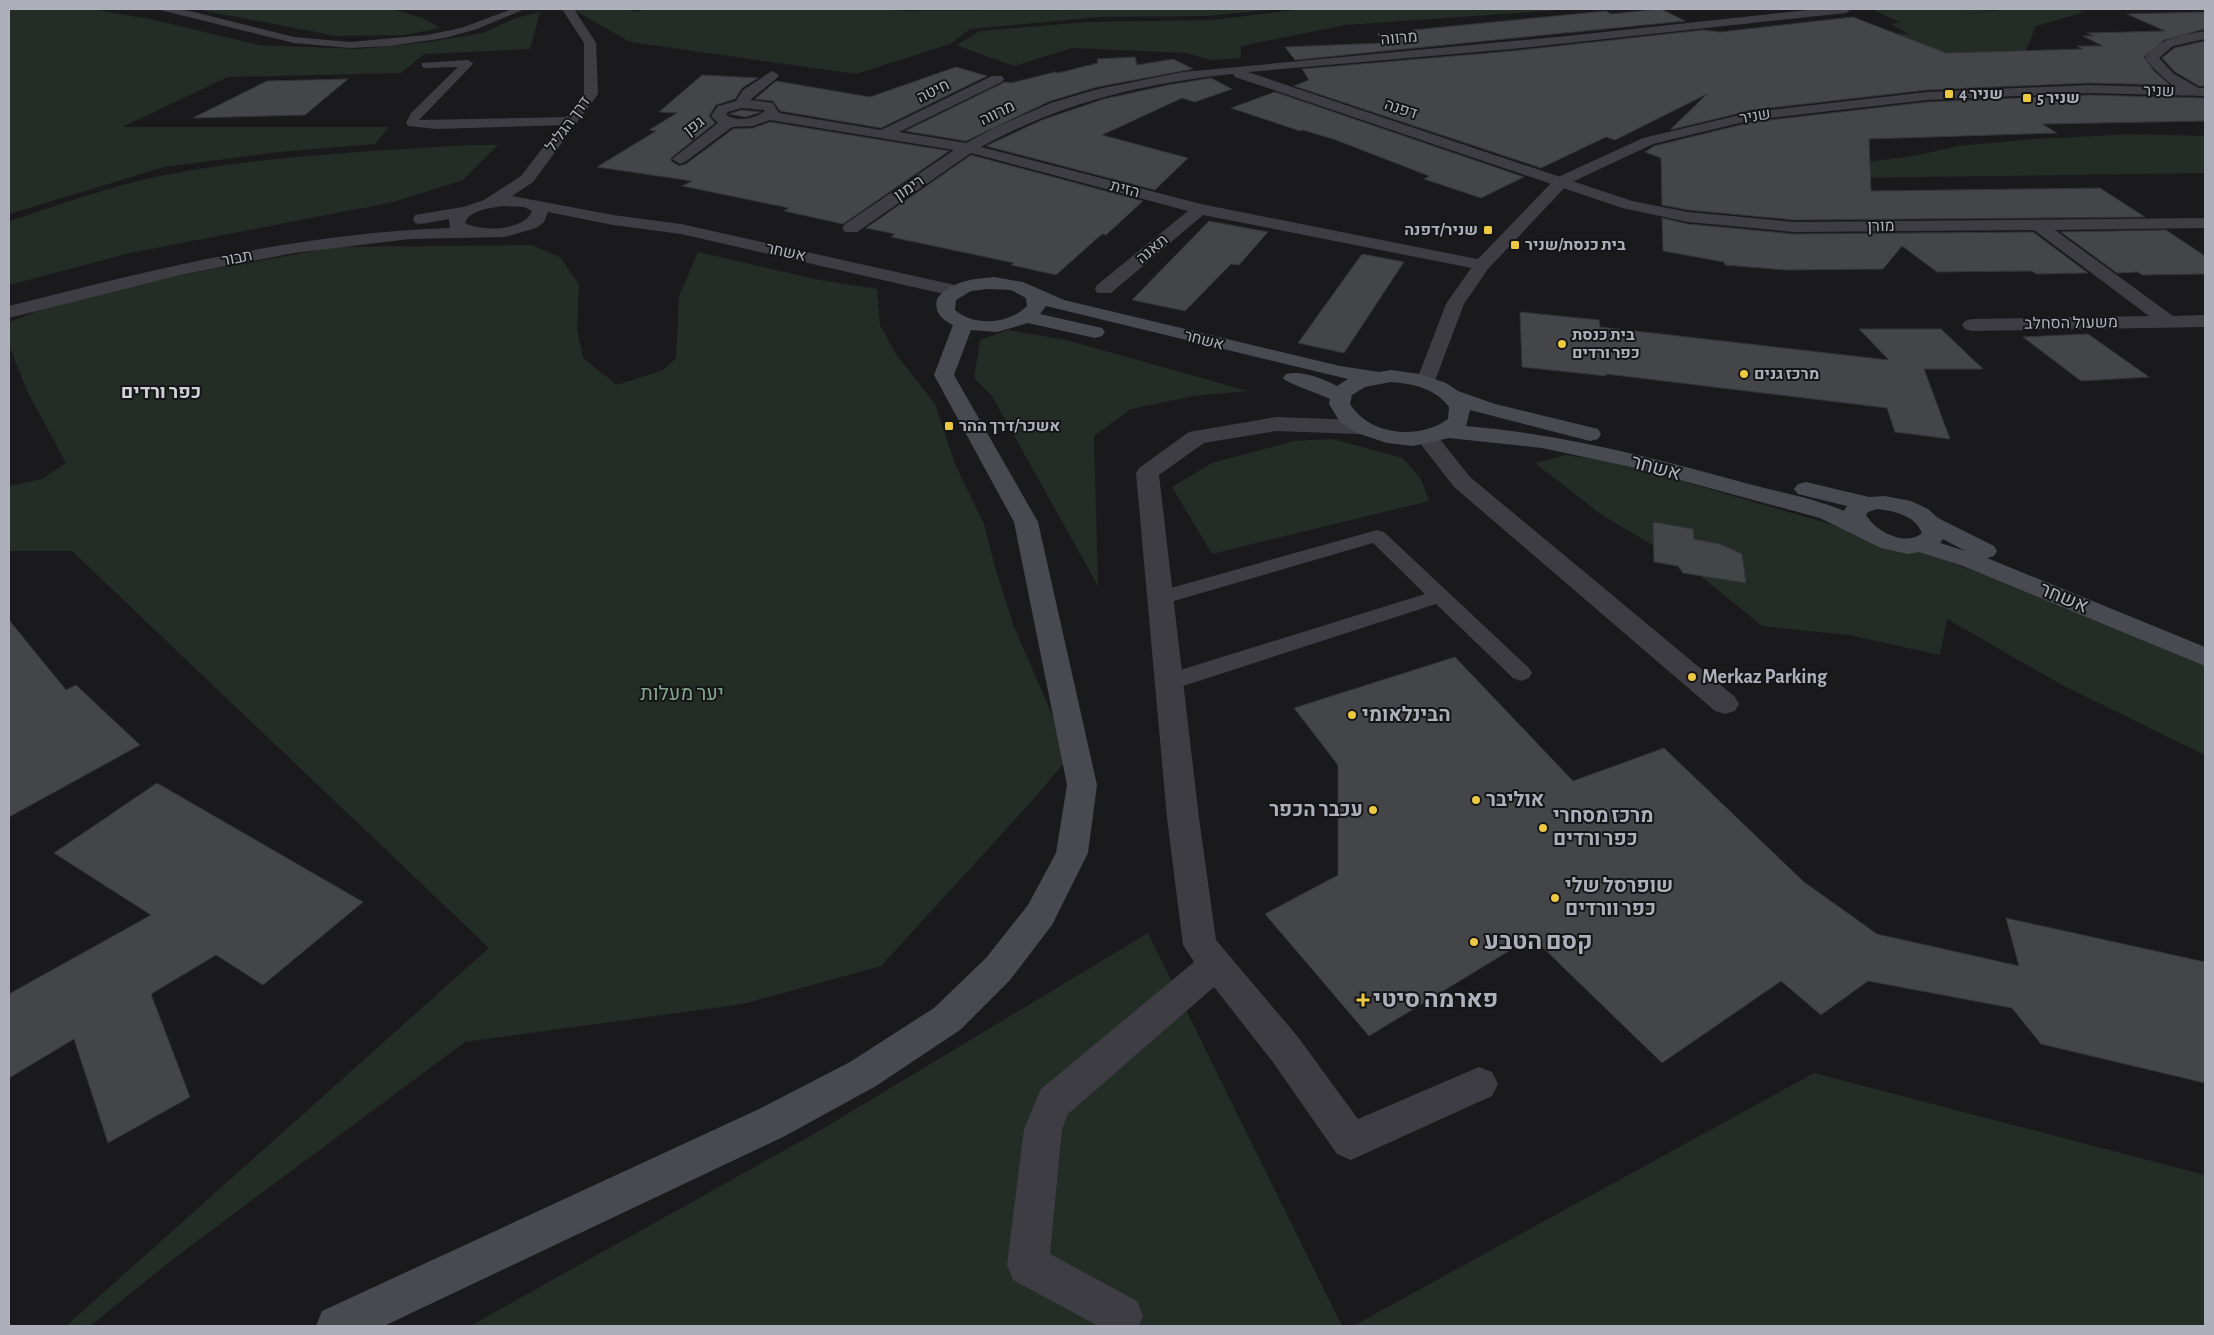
<svg xmlns="http://www.w3.org/2000/svg" width="2214" height="1335" font-family="'Alegreya Sans',Heebo,sans-serif">
<style>
.green{fill:#242c26}
.building{fill:#444549;stroke:#343438}
.lines{fill:none;stroke-linecap:round;stroke-linejoin:round}
.service{fill:#3d3d43;fill-rule:evenodd}
.minor{fill:#3d3d43;fill-rule:evenodd}
.tertiary{fill:#3d3d43;fill-rule:evenodd}
.secondary{fill:#494a51;fill-rule:evenodd}
.poi-dot{fill:#edc841;stroke:#151517;stroke-width:2}
.labels{text-anchor:middle;dominant-baseline:central;stroke-width:4;stroke-linejoin:round;paint-order:stroke}
.far-street-label{font-size:16px;fill:#adb0bb;stroke:#151517}
.far-poi-label{font-size:16px;font-weight:bold;fill:#adb0bb;stroke:#151517;text-anchor:start}
.far-quarter-label{font-size:19px;font-weight:bold;fill:#cecfd7;stroke:#151517}
.street-label{font-size:20px;fill:#adb0bb;stroke:#151517}
.poi-label{font-size:20px;font-weight:bold;fill:#adb0bb;stroke:#151517;text-anchor:start}
.park-label{font-size:20px;fill:#85a58b;stroke:#151517}
.near-poi-label{font-size:24px;font-weight:bold;fill:#adb0bb;stroke:#151517;text-anchor:start}
</style>
<rect width="100%" height="100%" fill="#1a1a1c"/>
<path class="green" d="M9,9H91L150,19L259,45L359,49L429,42L483,33L516,18L540,12L530,49L424,54L401,73L228,77L122,127H389L375,144L279,152L164,167L9,214Z
M195,9H390L420,17L441,28L405,35L336,36Z
M575,9H628L635,12L647,9H870L906,11L1278,9L1207,16L1100,17L970,29L950,44L856,74L630,42L574,10Z
M1303,9H1573L1346,25L1241,46V58L1211,60L1186,53L1072,48L1014,66L956,45L980,31L1088,22L1212,20Z
M1871,9H2001L1959,15C1998,11 2048,1 2085,12L2036,26L2021,62L1980,75L1884,33L1908,34L1891,24L1900,22Z
M2134,134L2205,136V173L1779,179L1837,165L1907,157L1959,146L2035,139Z
M471,145H498L463,180L394,202L130,253L9,285V221C60,205 112,185 165,175C266,156 369,151 471,145Z
M532,245L560,257L579,285L577,329L583,358L617,385L663,370L676,358L679,296L698,252L815,279L877,289L880,325L896,354L935,404L955,464L984,524L995,567L1014,627L1070,756L1030,803L881,966L743,1004L465,1042L177,1256L90,1326H66L489,948L72,551H9V486L42,479L66,463L27,391L9,345V322L65,301L148,281L336,247Z
M1008,330L1066,340L1248,391L1193,396L1131,409L1094,436L1098,586L992,396L974,378L980,340Z
M1332,439L1403,458L1421,479L1429,501L1212,554L1172,487L1212,463L1294,441Z
M1565,455L1612,461L1861,533L1942,559L2074,608L2205,666V755L2062,685L1947,619L1940,655L1849,635L1762,626L1687,565L1603,516L1535,463Z
M1148,933L1342,1326H470L819,1131Z
M1814,1073L2205,1175V1326H1353Z"/>
<path class="building" d="M1661,9L1685,21L1295,60L1285,47L1385,43L1377,34L1416,32L1413,30L1606,11L1611,14Z
M2205,12V29L2164,40L2144,57L2154,71L2170,85L2088,83L1927,90L1752,110L1670,130L1707,94L1615,140L1606,137L1541,168L1294,86L1309,80L1302,69L1512,51L1703,30L1720,32L1853,17L1946,53L2083,49L2077,46H2103L2083,36H2094L2087,33L2165,31L2127,14Z
M2205,41V86H2199L2175,72L2162,58L2174,48Z
M1135,57L1137,65L1173,59L1193,69L1097,87L1050,101L966,141L905,131L1005,82L1011,83L1055,72L1058,73L1098,63L1097,59Z
M956,67L987,76L881,128L780,111L773,101L755,99L776,81L870,97Z
M702,75L758,78L742,88L735,99L716,105L709,116L715,123L671,158V161L679,166L686,164L733,129L753,128L770,122L949,151L843,224L784,211L789,208L682,186L692,181L597,167L656,131L649,130L677,113L659,112Z
M1211,78L1232,89L1195,102L1182,98L1102,135L1188,158L1155,190L986,146L1042,120L1104,99L1168,85Z
M348,79L305,115L193,118L267,81Z
M1275,92L1524,177L1481,198L1424,179L1429,176L1336,140L1303,130L1300,131L1231,108Z
M2088,95L2205,98V121L2042,124L2057,133L1869,139L1871,191L2100,188L2145,217L1795,220L1688,210L1662,205L1661,158L1645,152L1654,146L1752,122L1927,102Z
M741,110L761,112L746,117L729,114Z
M971,155L1143,201L1106,235L1102,234L1056,275L1011,265L1014,263L891,237L895,234L866,228Z
M1662,218L1688,224L1795,234L2033,232L2088,273L2036,274L2032,271L1937,272L1902,246L1883,269L1786,270L1725,265L1724,262L1663,251Z
M1209,221L1268,232L1239,265L1231,264L1185,311L1132,300Z
M2166,230L2205,256V274L2142,275L2138,272L2117,273L2061,232Z
M1362,254L1404,262L1344,353L1298,343Z
M1520,312L1599,320L1600,327L1889,360L1859,329H1941L1983,369H1924L1950,439L1895,432L1887,408L1606,374V376L1522,367Z
M2088,334L2149,377L2081,381L2023,337Z
M1653,522L1693,529L1694,539L1720,544L1742,554L1746,583L1683,573L1678,566L1654,562Z
M9,620L66,690L76,685L140,745L9,817Z
M1455,657L1573,781L1664,748L1804,882L1877,934L2019,966L2006,918L2205,962V1083L2041,1044L2012,1008L1868,981L1821,1015L1781,981L1662,1063L1532,937L1369,1036L1265,914L1338,875V765L1294,708Z
M157,783L363,902L263,985L216,955L151,994L190,1097L108,1143L74,1039L9,1078V994L151,915L54,853Z"/>
<g class="lines">
<path class="service" d="M156,9H179L194,12L294,37L350,42L427,35L461,28L512,9H525L477,29L445,38L389,46L350,48L294,43Z
M468,60L473,63L472,65L419,120L568,117L574,121L568,125L436,129L408,126L406,123L411,113L458,67L426,68L422,67V63Z
M1377,530L1384,532L1529,668L1532,673L1529,678L1521,681L1513,678L1436,604L1177,688L1169,690L1161,688L1158,682L1161,676L1425,594L1373,543L1160,605L1153,603L1149,598L1153,593Z"/>
<path class="minor" d="M1818,9H1852L1846,13L1512,49L1248,72L1632,201L1688,212L1795,222L2205,218V228L2055,230L2173,316L2205,315V327L1972,331L1965,329L1962,325L1965,321L1972,319L2149,316L2034,230L1795,232L1688,222L1622,208L1235,77L1233,74C1144,83 1060,103 981,147L1201,204L1482,260L1488,261L1491,265L1488,269L1482,270L1203,215L1111,293H1097L1095,289L1097,285L1188,211L971,153L857,232H845L842,228L845,224L954,150L770,120L753,126L732,127L685,162L680,164L672,159L718,123L711,116L718,106L736,101L743,90L772,71L779,75L777,78L750,100L773,103L779,113L881,130L992,76H1002L1004,79L1002,82L899,132L966,143L996,127L1051,103L1098,89L1183,72L1567,36ZM741,108L764,110L765,111C754,119 738,122 726,115L728,112Z
M2205,31V39L2173,46L2159,58L2174,74L2199,88L2201,91L2199,94C2181,98 2155,71 2145,58C2160,37 2182,35 2205,31Z
M1276,417L1358,420L1366,422L1369,427L1366,432L1358,434L1276,431L1204,443L1159,475L1199,818L1216,940L1298,1037L1358,1119L1479,1067L1492,1072L1498,1084L1492,1096L1351,1160L1337,1154L1272,1061L1214,987L1068,1114L1062,1129L1050,1254L1137,1301L1143,1316L1139,1326H1098L1013,1280L1007,1265L1024,1129L1041,1089L1194,962L1183,945L1167,818L1136,473L1139,468L1189,432Z
M1427,431L1435,433L1470,477L1735,697L1739,704L1735,711L1725,714L1715,711L1454,487L1416,438L1419,433Z"/>
<path class="tertiary" d="M562,9H574L596,43L598,94L533,182L512,196L613,215L681,224L964,287L966,291L964,295L957,297L681,234L613,225L548,212L544,222L536,228L504,237L410,239L294,253L180,275L9,318V306C154,269 299,233 450,228L449,219L421,224L415,223L413,219L415,215L463,207L484,200L521,176L584,94V43ZM503,206L524,207L532,211C524,231 482,232 465,223C469,210 491,208 503,206Z
M2088,85L2205,88V96L2088,93L1927,100L1752,120L1653,144L1568,184L1488,269L1464,304L1433,386L1426,388L1419,386L1416,382L1446,304L1476,261L1556,178L1643,138L1752,112L1927,92Z"/>
<path class="secondary" d="M994,277L1023,282L1064,300L1340,366L1379,372L1391,370L1420,374L1446,383L1458,391L1495,404L1598,429L1601,434L1598,439L1590,441L1470,410L1466,426C1561,434 1654,458 1745,483C1778,492 1814,498 1844,511L1847,506L1798,494L1794,489L1798,484L1806,482L1869,497L1885,496L1911,501L1928,509L1938,518L1994,546L1997,551L1994,556L1987,558L2205,647V666L1963,566L1919,552L1908,554L1881,548L1820,518L1636,468L1542,448L1449,438L1413,446L1387,443L1357,433L1340,422L1329,404L1330,399C1320,394 1286,383 1283,378L1286,374C1301,370 1324,379 1337,386L1348,379L1046,306L1040,314L1102,328L1105,332L1102,336L1095,338L1028,323L997,332L971,330L954,375L1038,522L1097,785L1088,853L1052,925L1010,980L960,1030L876,1086L785,1136L384,1326H316L322,1311L757,1110L850,1062L934,1008L986,958L1028,905L1056,853L1067,785L1014,522L934,375L953,325C942,320 934,313 937,299C950,281 973,279 994,277ZM988,289L1011,290L1026,298L1027,306C1009,324 975,327 955,310L956,300L971,291ZM1391,382C1413,384 1435,388 1449,407L1448,419C1419,440 1370,436 1350,404L1352,395L1365,387ZM1877,509C1894,511 1915,515 1922,533C1906,547 1876,532 1866,515L1868,512ZM1943,539L1965,551L1940,543Z"/>
</g>
<g class="poi-dot">
<rect x="1944" y="89" width="10" height="10" rx="2.5"/>
<rect x="2022" y="93" width="10" height="10" rx="2.5"/>
<rect x="1483" y="225" width="10" height="10" rx="2.5"/>
<rect x="1510" y="240" width="10" height="10" rx="2.5"/>
<circle cx="1562" cy="344" r="5"/>
<circle cx="1744" cy="374" r="5"/>
<rect x="944" y="421" width="10" height="10" rx="2.5"/>
<circle cx="1692" cy="677" r="5"/>
<circle cx="1352" cy="715" r="5"/>
<circle cx="1476" cy="800" r="5"/>
<circle cx="1373" cy="810" r="5"/>
<circle cx="1543" cy="828" r="5"/>
<circle cx="1555" cy="898" r="5"/>
<circle cx="1474" cy="942" r="5"/>
<path d="M1360.5 992.5h5v5h5v5h-5v5h-5v-5h-5v-5h5z"/>
</g>
<g class="labels">
<g class="far-street-label">
<text transform="translate(1399 38) rotate(-5)">מרווה</text>
<text transform="translate(933 91) rotate(-26)">חיטה</text>
<text transform="translate(2159 91) rotate(1)">שניר</text>
<text transform="translate(1401 109) rotate(18)">דפנה</text>
<text transform="translate(997 113) rotate(-26)">מרווה</text>
<text transform="translate(1755 116) rotate(-10)">שניר</text>
<text transform="translate(568 124) rotate(-54)">דרך הגליל</text>
<text transform="translate(694 126) rotate(-37)">גפן</text>
<text transform="translate(909 188) rotate(-34)">רימון</text>
<text transform="translate(1125 189) rotate(15)">הזית</text>
<text transform="translate(1881 226) rotate(-1)">מורן</text>
<text transform="translate(1152 249) rotate(-40)">תאנה</text>
<text transform="translate(786 252) rotate(12)">אשחר</text>
<text transform="translate(237 258) rotate(-11)">תבור</text>
<text transform="translate(2071 323) rotate(-1)">משעול הסחלב</text>
<text transform="translate(1204 340) rotate(14)">אשחר</text>
</g>
<g class="far-poi-label">
<text x="1959" y="94">שניר 4</text>
<text x="2037" y="98">שניר 5</text>
<text x="1478" y="230" text-anchor="end">שניר/דפנה</text>
<text x="1525" y="245">בית כנסת/שניר</text>
<text x="1572" y="335">בית כנסת<tspan x="1572" dy="18">כפר ורדים</tspan></text>
<text x="1754" y="374">מרכז גנים</text>
<text x="959" y="426">אשכר/דרך ההר</text>
</g>
<g class="far-quarter-label">
<text x="161" y="392">כפר ורדים</text>
</g>
<g class="street-label">
<text transform="translate(1656 468) rotate(15)">אשחר</text>
<text transform="translate(2064 598) rotate(22)">אשחר</text>
</g>
<g class="poi-label">
<text x="1702" y="677">Merkaz Parking</text>
<text x="1362" y="715">הבינלאומי</text>
<text x="1486" y="800">אוליבר</text>
<text x="1363" y="810" text-anchor="end">עכבר הכפר</text>
<text x="1553" y="816">מרכז מסחרי<tspan x="1553" dy="23">כפר ורדים</tspan></text>
<text x="1565" y="886">שופרסל שלי<tspan x="1565" dy="23">כפר וורדים</tspan></text>
</g>
<g class="park-label">
<text x="682" y="694">יער מעלות</text>
</g>
<g class="near-poi-label">
<text x="1484" y="942">קסם הטבע</text>
<text x="1373" y="1000">פארמה סיטי</text>
</g>
</g>
<rect width="2214" height="1335" fill="none" stroke="#adb0bb" stroke-width="20"/>
</svg>
